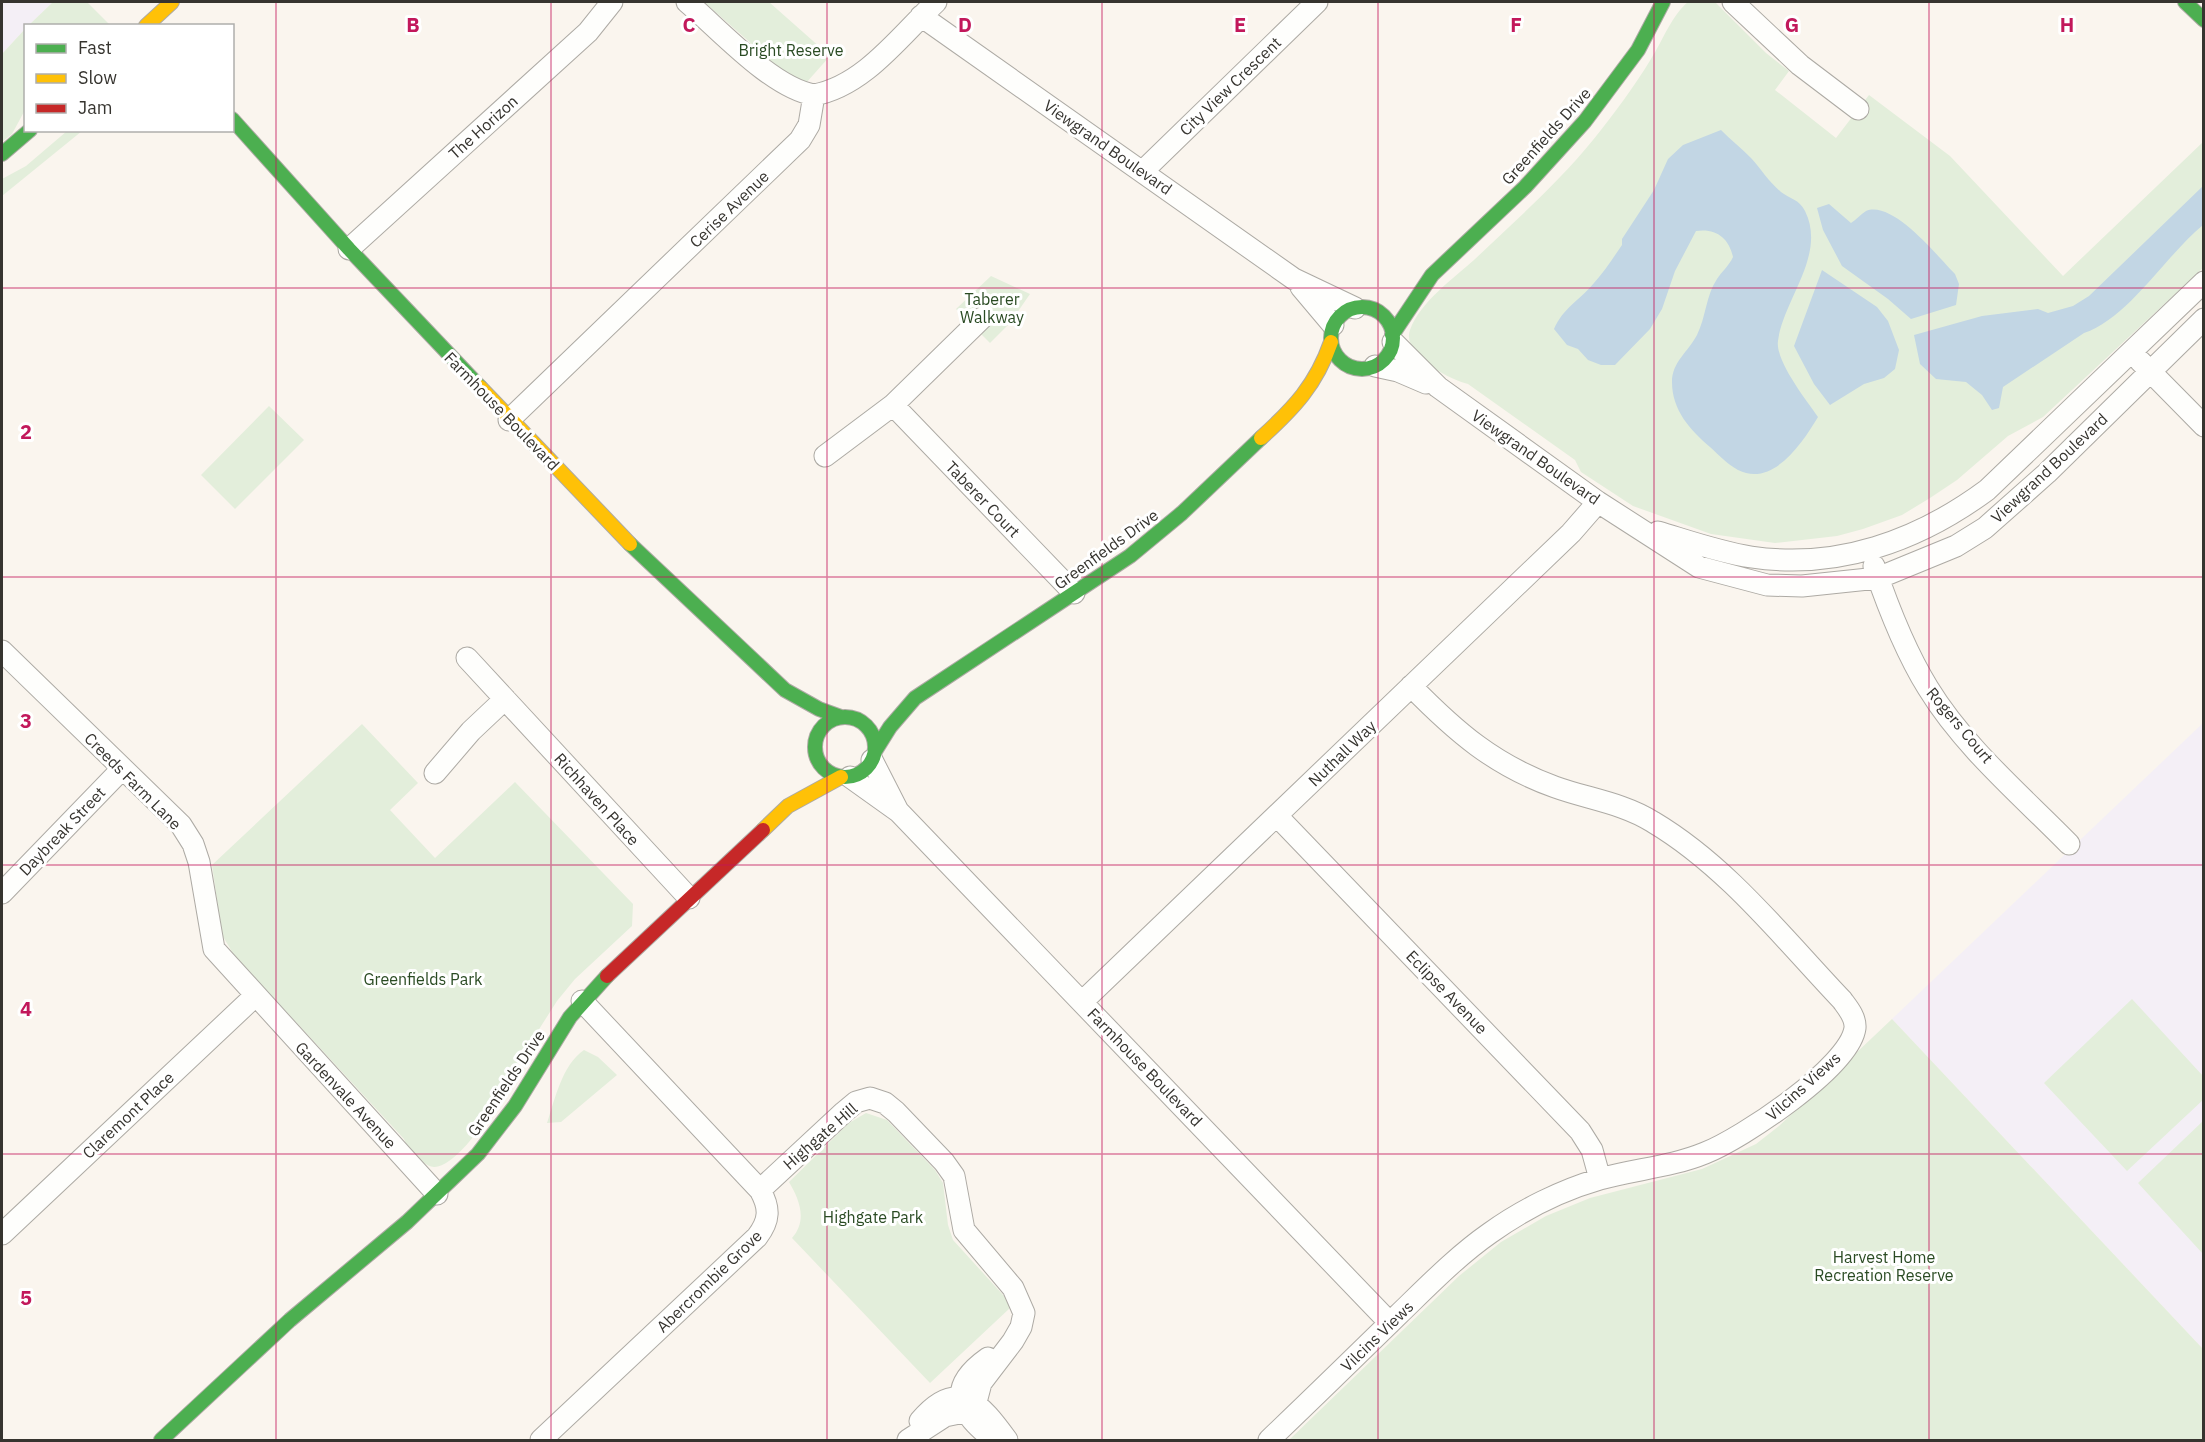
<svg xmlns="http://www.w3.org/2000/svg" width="2205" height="1442" font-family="'IBM Plex Sans',sans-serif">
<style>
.commercial{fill:#f4eff6}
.green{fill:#e3eedb}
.water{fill:#c2d6e4}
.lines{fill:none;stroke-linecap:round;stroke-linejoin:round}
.street-casing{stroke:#adaaa4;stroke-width:23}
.fast-casing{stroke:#adaaa4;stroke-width:16}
.slow-casing{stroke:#adaaa4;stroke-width:16}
.jam-casing{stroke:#adaaa4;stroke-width:16}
.street{stroke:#fefefc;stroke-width:21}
.fast{stroke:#4caf50;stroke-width:14}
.slow{stroke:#ffc107;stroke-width:14}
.jam{stroke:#c62828;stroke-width:14}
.grid{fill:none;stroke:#c2185b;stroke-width:1.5;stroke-opacity:0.55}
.labels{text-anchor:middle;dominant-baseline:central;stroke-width:6;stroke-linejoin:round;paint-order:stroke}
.park-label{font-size:16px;fill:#2a4b23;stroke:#fff}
.street-label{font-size:16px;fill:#36342f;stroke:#fff}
.grid-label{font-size:20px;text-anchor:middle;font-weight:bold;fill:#c2185b;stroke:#fff;stroke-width:6;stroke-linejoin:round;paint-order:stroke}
</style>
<rect width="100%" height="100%" fill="#faf5ee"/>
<path class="commercial" d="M2,2H53L29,25L26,26L25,29L2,54Z
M2203,723V1349L1892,1019Z"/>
<path class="green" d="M53,2H87L110,25H29Z
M704,2H769L830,56L806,83L788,76Z
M1688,2H1715L1766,53L1789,71L1775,90L1836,138L1869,95L1950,156L2063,276L2203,142V268L2043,417L2008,436L1957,480L1930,498L1902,515L1863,529L1837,536L1775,543L1711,534L1633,506L1581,472L1575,460L1468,384C1450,380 1401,354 1410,330C1420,302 1453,279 1474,260C1515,221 1558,183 1593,140C1614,114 1634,87 1651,59C1663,40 1672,15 1688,2Z
M25,29V110L12,134L2,142V54Z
M67,131H82L2,196V179L26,166Z
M991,276L1030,294L1010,323L990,343L956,309Z
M269,406L304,440L235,509L201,475Z
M362,724L418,783L390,810L435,858L515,782L633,904L632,926L575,979L557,1001L487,1111C485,1127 451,1168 434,1167C426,1166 420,1160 415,1154C410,1149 406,1145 404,1139L234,955L222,935L212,865Z
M2132,999L2203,1076L2204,1099L2127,1171L2044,1083Z
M1892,1019L2203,1349V1440H1289L1459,1276L1501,1242L1546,1216L1590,1198L1702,1169L1756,1144L1779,1126Z
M584,1050L598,1057L617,1075L561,1122L547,1123C555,1099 562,1065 584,1050Z
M866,1113L887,1120L935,1170L943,1183L948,1225L953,1240L1004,1296L1010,1308L930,1383L792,1238C808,1220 799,1199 789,1182L849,1123Z
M2203,1121V1254L2138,1183Z"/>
<path class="water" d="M1721,130C1730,139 1742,149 1751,158C1761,169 1769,182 1781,192C1790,199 1799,199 1805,211C1827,255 1783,300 1778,341C1775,361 1807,401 1818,417C1803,442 1773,488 1738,470C1727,464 1719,455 1710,447C1690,430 1672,410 1672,382C1672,362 1688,352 1697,335C1706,317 1706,295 1717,279C1722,271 1729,266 1733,257C1729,238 1716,228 1696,231L1675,271L1662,309L1650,329L1615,365H1601L1588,360L1578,349L1567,345L1554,329C1563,308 1580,300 1594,283C1604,272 1613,258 1622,245V239L1654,190L1668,159L1683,145Z
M2203,186V225C2166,255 2129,318 2084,333L2003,387L1999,408L1992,410L1982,395L1966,382L1936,379L1920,364L1914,335L1982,316L2038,309L2048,313L2073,306L2089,296Z
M1829,204L1851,223C1856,220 1861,214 1866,211C1893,200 1937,256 1955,274L1959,284L1956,305L1911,319L1888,299L1842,266L1823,230L1817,208Z
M1822,270L1877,307L1888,321L1899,350L1895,369L1884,378L1864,384L1830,405L1814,384L1794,346Z"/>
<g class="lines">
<defs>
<path id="street" d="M687,2C720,30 772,88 814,95
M1733,2L1800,65L1858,109
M921,16L1294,279L1355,308
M1143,171L1317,2
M349,249L588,32L612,2
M1301,287L1333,325
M1393,342L1438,387L1598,502L1699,567L1767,585L1802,586L1878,578L1956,546L1985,528L2047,473L2204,319
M2140,361L2204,426
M1375,366L1398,371L1426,383
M893,405L1074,593
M509,420L800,140L809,125L814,95C864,86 900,36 936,2
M825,456L893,405L982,318
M1658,532C1688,541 1719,552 1751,557C1837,570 1918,541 1987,490L2204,282
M1874,566C1888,607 1905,651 1928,688C1964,747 2021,795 2069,844
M2,651L181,825L193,844L199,862L214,949L437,1194
M467,658L689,898
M872,760L897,809
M435,773L471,731L505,699
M850,777L899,812L1390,1323
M1277,816L1580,1131L1592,1150L1600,1179
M2,893L122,769
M1082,1002L1571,533L1598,502
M760,1190L844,1112L856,1102L870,1098L885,1103L896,1112L944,1162L954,1176L964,1230L1013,1288L1024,1313L1021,1327L1013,1341L981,1383L976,1402L964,1412L945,1416L908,1440
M2,1234L255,996
M988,1358C944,1389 960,1413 994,1440
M920,1421C958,1376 981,1404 1007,1440
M541,1440L757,1237C770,1220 770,1208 760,1190L582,1001
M1269,1440C1313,1398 1356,1356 1399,1314C1428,1286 1457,1256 1490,1233C1522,1210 1562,1190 1600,1179C1635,1169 1671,1167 1705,1153C1741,1139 1850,1067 1855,1028C1856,1017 1847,1007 1842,1000C1783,938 1727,866 1653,822C1623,803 1588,799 1555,787C1494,765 1456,732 1411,686"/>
<path id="fast" d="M2185,2L2204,20
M232,119L349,249L480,387
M2,154L30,130
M1331 338a31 31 0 1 1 62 0a31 31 0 1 1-62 0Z
M1392,335L1432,275L1525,187L1585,121L1638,50L1663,2
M630,544L785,690L819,709L841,717
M815 747a30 30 0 1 1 60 0a30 30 0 1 1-60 0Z
M875,751L890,727L915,698L1130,556L1182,513L1261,438
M161,1440L290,1320L407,1222L478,1154L515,1106L570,1017L607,976"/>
<path id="slow" d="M146,26L172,2
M480,387L630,544
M1261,438C1294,408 1316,385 1331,342
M763,830L788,806L841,777"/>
<path id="jam" d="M607,976L763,830"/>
</defs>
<use href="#street" class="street-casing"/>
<use href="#fast" class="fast-casing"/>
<use href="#slow" class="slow-casing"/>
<use href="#jam" class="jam-casing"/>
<use href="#street" class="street"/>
<use href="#fast" class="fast"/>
<use href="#slow" class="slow"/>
<use href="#jam" class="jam"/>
</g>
<path class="grid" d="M276,2V1440M551,2V1440M827,2V1440M1102,2V1440M1378,2V1440M1654,2V1440M1929,2V1440M2,288H2204M2,577H2204M2,865H2204M2,1154H2204"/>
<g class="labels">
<g class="park-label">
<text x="791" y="50">Bright Reserve</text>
<text x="992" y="299">Taberer<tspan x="992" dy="18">Walkway</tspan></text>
<text x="423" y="979">Greenfields Park</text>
<text x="873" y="1217">Highgate Park</text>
<text x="1884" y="1257">Harvest Home<tspan x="1884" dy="18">Recreation Reserve</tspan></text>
</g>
<g class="street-label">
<text transform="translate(1230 86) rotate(-44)">City View Crescent</text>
<text transform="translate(483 127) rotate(-42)">The Horizon</text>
<text transform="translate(1546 136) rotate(-48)">Greenfields Drive</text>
<text transform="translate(1108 147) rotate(35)">Viewgrand Boulevard</text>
<text transform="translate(729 209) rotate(-44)">Cerise Avenue</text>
<text transform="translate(502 411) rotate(46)">Farmhouse Boulevard</text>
<text transform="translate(1536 457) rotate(35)">Viewgrand Boulevard</text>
<text transform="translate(2049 468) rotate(-43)">Viewgrand Boulevard</text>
<text transform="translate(983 499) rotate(46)">Taberer Court</text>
<text transform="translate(1106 549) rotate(-36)">Greenfields Drive</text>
<text transform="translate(1960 725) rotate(50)">Rogers Court</text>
<text transform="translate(1342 753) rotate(-44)">Nuthall Way</text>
<text transform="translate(133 781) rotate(45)">Creeds Farm Lane</text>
<text transform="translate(597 799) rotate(48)">Richhaven Place</text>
<text transform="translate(62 831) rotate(-46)">Daybreak Street</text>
<text transform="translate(1447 992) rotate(46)">Eclipse Avenue</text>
<text transform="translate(1145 1067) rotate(46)">Farmhouse Boulevard</text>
<text transform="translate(506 1083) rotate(-56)">Greenfields Drive</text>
<text transform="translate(1803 1086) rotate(-42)">Vilcins Views</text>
<text transform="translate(346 1095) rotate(47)">Gardenvale Avenue</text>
<text transform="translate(128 1115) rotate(-43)">Claremont Place</text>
<text transform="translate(820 1136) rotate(-41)">Highgate Hill</text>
<text transform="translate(709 1281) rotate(-44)">Abercrombie Grove</text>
<text transform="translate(1377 1336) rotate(-44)">Vilcins Views</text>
</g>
</g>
<g class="grid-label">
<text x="413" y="32">B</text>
<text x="689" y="32">C</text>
<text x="965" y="32">D</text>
<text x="1240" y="32">E</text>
<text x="1516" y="32">F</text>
<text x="1792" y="32">G</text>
<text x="2067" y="32">H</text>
<text x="26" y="439">2</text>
<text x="26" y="728">3</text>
<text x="26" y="1016">4</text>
<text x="26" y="1305">5</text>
</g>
<rect width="2205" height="1442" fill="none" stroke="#36342f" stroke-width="6"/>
<rect x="24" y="24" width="210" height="108" fill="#ffffff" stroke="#afaeac" stroke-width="1.5"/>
<rect x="36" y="44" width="30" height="9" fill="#4caf50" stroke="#afaeac" stroke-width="1.5"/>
<text x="78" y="54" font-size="18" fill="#36342f">Fast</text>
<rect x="36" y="74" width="30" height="9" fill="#ffc107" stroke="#afaeac" stroke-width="1.5"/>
<text x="78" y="84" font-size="18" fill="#36342f">Slow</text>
<rect x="36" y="104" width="30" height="9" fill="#c62828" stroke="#afaeac" stroke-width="1.5"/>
<text x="78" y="114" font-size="18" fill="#36342f">Jam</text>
</svg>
